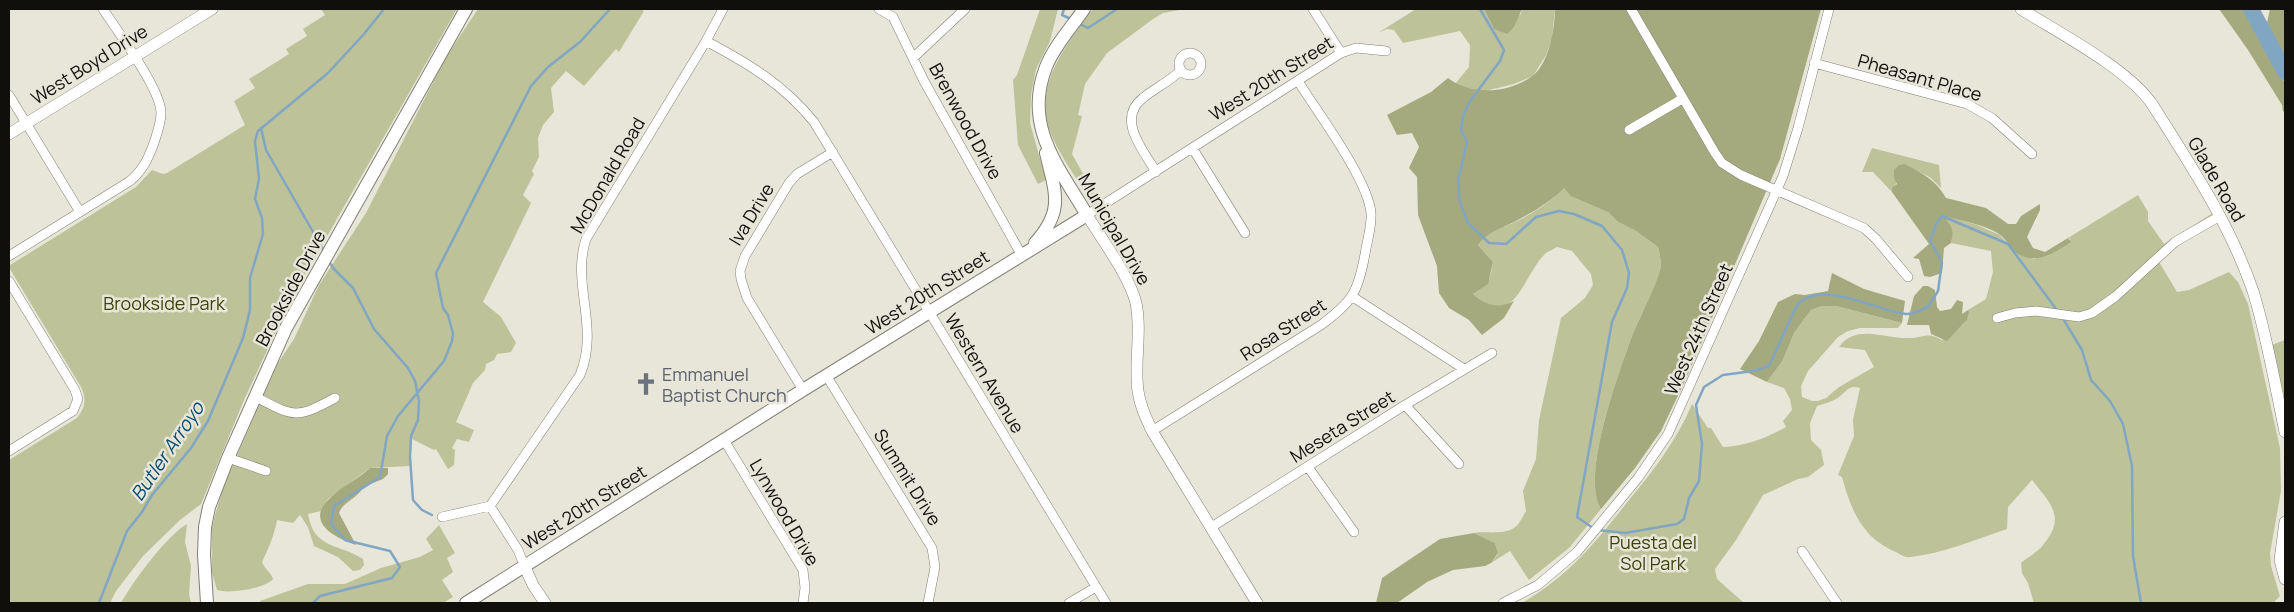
<svg xmlns="http://www.w3.org/2000/svg" width="2294" height="612" font-family="Manrope,sans-serif">
<style>
.green{fill:#bdc298}
.forest{fill:#a5aa7e}
.lines{fill:none;stroke-linecap:round;stroke-linejoin:round}
.stream{stroke:#80a6c4;stroke-width:2.5}
.river{stroke:#80a6c4;stroke-width:16}
.minor-casing{stroke:#828075;stroke-width:10}
.tertiary-casing{stroke:#828075;stroke-width:12}
.secondary-casing{stroke:#828075;stroke-width:14}
.minor{stroke:#fff;stroke-width:9}
.tertiary{stroke:#fff;stroke-width:11}
.secondary{stroke:#fff;stroke-width:12}
.labels{text-anchor:middle;dominant-baseline:central;stroke-width:5;stroke-linejoin:round;paint-order:stroke}
.street-label{font-size:18px;fill:#100f0b;stroke:#e7e6d9}
.park-label{font-size:18px;fill:#3d420c;stroke:#e7e6d9}
.worship-label{font-size:18px;fill:#5b616d;stroke:#e7e6d9;text-anchor:start}
.water-label{font-size:19px;font-style:italic;fill:#074c73;stroke:#e7e6d9}
</style>
<rect width="100%" height="100%" fill="#e7e6d9"/>
<path class="green" d="M321,9H457L290,301L244,400L201,504L180,520L143,556L116,591L110,603H9V460L77,418C85,408 87,399 81,387L10,269V265L136,187L152,170L163,174L167,173L245,125L234,101L255,88L249,79L289,54L286,49L307,36L303,29L325,15Z
M478,9H639L644,11L619,52L616,49L584,86L566,71L551,88L554,112L543,125L538,138L539,157L532,171L534,174L523,195L531,203L483,302L501,317L516,343L511,352L497,354L494,360L486,364L485,370L473,383L456,422L474,430L469,442L457,439L452,448L455,450L454,465L448,469L436,449L434,450L412,439L410,466L370,468L328,499L321,511L308,514C314,550 339,543 363,559L364,565L360,570L353,571L338,557L314,546L308,527L300,515L293,523L277,520C275,533 268,550 262,562C265,570 271,572 273,579C264,589 229,594 217,590L212,572V528L215,515L224,485L278,363L294,339L319,285L366,213L446,57Z
M1040,9H1058L1050,41L1036,69L1031,95L1030,123L1046,180L1038,184L1018,145L1013,80L1017,75Z
M1093,9H1185L1163,13L1153,19L1107,53L1085,84L1078,115L1082,116L1072,154L1096,197H1093L1086,194C1075,176 1063,159 1054,141C1029,88 1064,49 1093,9Z
M1416,9H1484L1494,29L1521,14L1522,9H1555L1552,39L1546,55L1533,76L1514,84L1481,92L1455,84L1469,67L1470,45L1460,31L1403,43L1394,30L1387,29L1378,33Z
M1872,148L1939,165L1941,188L1931,178L1905,164L1892,192L1873,172H1862Z
M1564,188L1608,212L1618,222L1636,231L1658,247C1659,252 1661,260 1661,265C1660,278 1638,321 1632,336C1619,372 1580,477 1601,509L1569,548L1529,580L1510,551L1491,563L1498,554L1495,543L1474,533C1486,531 1504,535 1514,528C1519,525 1523,516 1526,511L1523,491L1536,459L1539,420L1561,318L1585,298L1593,285L1591,274L1572,251L1557,247C1554,249 1549,251 1546,253C1522,275 1516,332 1473,294C1489,284 1490,281 1493,262L1478,245C1487,233 1499,229 1513,223C1531,214 1550,203 1564,188Z
M2138,195L2148,212V221L2164,244L2213,213L2216,221L2201,228L2158,260L2177,292L2189,290L2229,272L2238,282L2248,304L2280,448L2281,491L2270,553L2271,566L2280,596L2273,603H2034L2028,583L2022,573L2021,563C2028,557 2038,552 2043,545C2067,517 2050,503 2032,480L2008,507L2007,529C1976,539 1942,554 1910,557C1905,558 1900,554 1896,552C1862,538 1851,510 1842,477L1838,475L1854,436L1853,420L1860,388C1848,384 1846,393 1836,399C1831,402 1823,404 1817,406L1810,423L1811,440L1821,450L1824,465L1808,477L1798,479L1763,495L1736,540L1715,569L1717,579L1744,603H1522C1570,575 1595,543 1629,500C1654,470 1677,440 1692,404L1708,428H1711L1723,447C1746,446 1766,438 1786,427L1783,421L1792,410L1790,399L1784,388L1767,382L1783,360L1794,333L1811,310L1822,306H1836L1902,323L1898,328H1860L1848,331L1838,337L1808,371L1801,386L1802,397L1812,401H1818L1826,398L1839,387L1874,367L1865,350L1839,347C1856,323 1885,339 1909,338C1924,338 1927,331 1942,340C1952,333 1971,324 1968,310L1986,299L1993,272L1991,251L1951,243C1954,230 1951,227 1943,215L1977,225L2000,235L2013,250L2034,259L2071,239L2068,238Z
M2285,340V400L2272,345Z
M187,524L185,542L191,566L189,594L191,603H121C132,583 167,535 187,524Z
M439,525L455,553L447,558L453,572L442,580L453,597L443,603H261L260,601L308,584H345L381,568L420,557L433,550L426,539Z"/>
<path class="forest" d="M1484,9H1522L1514,27L1507,34L1494,29Z
M1555,9H1821L1780,159L1686,379L1661,431L1635,468L1601,509C1580,477 1619,372 1632,336C1638,321 1660,278 1661,265C1661,260 1659,252 1658,247L1636,231L1618,222L1608,212L1571,196L1564,188C1551,202 1531,213 1514,222C1500,229 1488,232 1478,245L1493,262L1488,284L1473,294C1487,306 1498,309 1514,301L1504,318L1482,335L1469,320L1449,308L1439,293L1437,266L1418,215L1417,177L1409,168L1419,147L1412,133L1397,135L1387,115L1431,92L1448,78C1471,96 1508,93 1531,77C1549,65 1555,28 1555,9Z
M2219,9H2244L2285,83V110L2283,112L2282,105L2248,50Z
M2270,9H2285V65L2267,23Z
M1905,164C1922,173 1936,180 1946,198L1986,208L2008,224H2016L2021,216L2040,204V210L2027,237L2033,248L2045,252L2068,238L2071,242C2053,254 2031,268 2012,249C2008,244 2004,237 1999,234C1983,224 1962,221 1944,216C1951,228 1955,227 1951,243L1944,248L1942,273L1930,277L1924,276L1919,259L1913,258L1929,244L1892,192V188L1897,184L1894,178V170L1899,165Z
M1832,273L1864,289L1905,301L1902,323L1836,306H1822L1811,310L1794,333L1783,360L1767,382L1740,369L1759,341L1778,302L1795,294L1805,295L1828,291Z
M1923,286H1928L1935,290L1937,307L1940,311L1951,309L1957,300L1963,302L1962,314L1968,310L1969,312L1967,320L1947,341L1931,334L1929,325H1907L1914,296Z
M370,468H388V474L383,479L363,487C358,499 343,501 339,513L356,545C335,538 304,522 330,498C342,486 358,479 370,468Z
M1474,533L1495,543L1498,553L1491,563L1485,566L1453,570L1427,582L1397,603H1376L1382,578L1440,539Z"/>
<g class="lines">
<path class="stream" d="M1064,9L1062,15L1071,19
M1480,9L1504,50L1500,61L1470,101L1463,116L1461,130L1467,142L1458,181L1460,202L1468,223L1489,243L1506,244L1536,217L1559,211L1574,214L1602,226L1622,250L1629,273L1627,288L1612,322L1577,517L1593,528
M1078,23L1088,28L1117,9
M261,128L266,150L324,251
M329,261L333,268L353,288L374,329L408,368L415,381L419,401L418,420L411,436L410,457L413,500L422,510L432,515
M2062,317L2082,350L2091,380L2110,401L2123,424L2132,466L2133,556L2141,603
M1598,530L1625,533L1677,524L1684,519L1689,498L1699,481L1702,444L1696,405L1704,387L1723,375L1753,371L1769,366L1796,307C1818,276 1878,312 1906,314C1913,315 1921,310 1928,307L1938,291L1942,262L1930,241L1936,224L1942,216L2008,244L2059,313
M99,603L127,531L142,512L152,495L191,448L208,421L243,338L250,310V278L263,234L262,218L255,199L259,179L255,141L258,131L328,73L364,34L384,9
M313,603L320,596L392,578L400,567L390,551L345,540L331,524L334,506L380,477L387,436L398,416L444,361L452,341L453,334L448,315L443,308L436,273L531,86L548,67L580,42L610,9"/>
<path class="river" d="M2251,9L2285,72"/>
<defs>
<path id="minor" d="M879,9L893,17L924,81L1021,254
M1313,9L1341,53
M1631,9L1715,153L1722,163L1741,175L1864,228L1876,239L1908,277
M706,41C749,64 783,84 814,122L1106,603
M1179 64a11 11 0 1 1 22 0a11 11 0 1 1-22 0Z
M914,57L965,9
M1814,63L1967,104L1992,118L2032,154
M9,95L80,212
M1629,130L1682,99
M1193,149L1245,233
M1156,172C1143,150 1116,119 1143,98C1155,88 1169,82 1180,71
M1087,215L1341,53L1356,48L1386,51
M9,256L130,181C143,170 148,159 154,143C157,133 161,123 161,113C161,89 117,31 103,9
M9,281L75,390L78,399L73,411L9,451
M1353,297L1464,369
M1997,318L2015,313L2036,311L2079,317L2092,313L2116,296L2175,242L2220,216
M826,375L932,548L935,567L928,603
M803,390L747,298L741,279L740,271L745,256L789,183L797,174L833,152
M256,397C294,417 296,419 335,398
M1405,405L1459,464
M1152,431L1321,325C1352,302 1358,293 1365,254C1367,241 1372,226 1371,213C1368,179 1317,112 1298,81
M724,440L803,570L805,588L803,603
M228,458L266,471
M1308,467L1354,532
M490,506L518,550L524,565
M442,517L490,506L580,375C600,327 571,284 586,239L706,41L723,9
M1210,528L1405,405L1492,353
M1802,551L1837,603
M1069,603L1096,587
M1503,603L1538,585L1577,552L1638,478L1668,434L1783,176L1798,128L1829,9"/>
<path id="tertiary" d="M2021,9C2059,33 2127,68 2152,104C2190,164 2230,224 2253,291C2267,336 2275,385 2285,432
M9,134L212,9
M1087,215C1101,238 1130,277 1136,303C1142,332 1134,362 1138,391C1140,406 1146,418 1152,431L1257,603
M2285,522L2280,560L2285,579
M524,565L533,585L545,603"/>
<path id="secondary" d="M1035,243C1065,210 1055,192 1046,153
M207,603L204,555L205,527L209,507L228,458L286,328L466,9
M466,603L803,390L1087,215C1058,166 1023,126 1046,67C1054,46 1072,27 1084,9"/>
</defs>
<use href="#minor" class="minor-casing"/>
<use href="#tertiary" class="tertiary-casing"/>
<use href="#secondary" class="secondary-casing"/>
<use href="#minor" class="minor"/>
<use href="#tertiary" class="tertiary"/>
<use href="#secondary" class="secondary"/>
</g>
<defs>
<symbol id="church-bare" viewBox="-9 -9 18 18"><path d="M-1.2-6h2.4v3.5h3.3v2.4h-3.3V6h-2.4V-.1h-3.3v-2.4h3.3Z" fill="#6b7280" stroke="#e7e6d9" stroke-width="2.5" paint-order="stroke"/></symbol>
</defs>
<g fill-rule="evenodd">
<use href="#church-bare" x="630" y="368" width="32" height="32"/>
</g>
<g class="labels">
<g class="street-label">
<text transform="translate(89 64) rotate(-32)">West Boyd Drive</text>
<text transform="translate(1920 77) rotate(16)">Pheasant Place</text>
<text transform="translate(1271 78) rotate(-32)">West 20th Street</text>
<text transform="translate(966 121) rotate(61)">Brenwood Drive</text>
<text transform="translate(607 175) rotate(-60)">McDonald Road</text>
<text transform="translate(2217 179) rotate(60)">Glade Road</text>
<text transform="translate(751 214) rotate(-59)">Iva Drive</text>
<text transform="translate(1115 229) rotate(60)">Municipal Drive</text>
<text transform="translate(290 288) rotate(-62)">Brookside Drive</text>
<text transform="translate(927 292) rotate(-32)">West 20th Street</text>
<text transform="translate(1283 329) rotate(-33)">Rosa Street</text>
<text transform="translate(1698 329) rotate(-66)">West 24th Street</text>
<text transform="translate(985 373) rotate(59)">Western Avenue</text>
<text transform="translate(1342 426) rotate(-32)">Meseta Street</text>
<text transform="translate(908 477) rotate(58)">Summit Drive</text>
<text transform="translate(584 507) rotate(-32)">West 20th Street</text>
<text transform="translate(785 512) rotate(60)">Lynwood Drive</text>
</g>
<g class="park-label">
<text x="164" y="303">Brookside Park</text>
<text x="1653" y="542">Puesta del<tspan x="1653" dy="21">Sol Park</tspan></text>
</g>
<g class="worship-label">
<text x="662" y="374">Emmanuel<tspan x="662" dy="21">Baptist Church</tspan></text>
</g>
<g class="water-label">
<text transform="translate(167 451) rotate(-56)">Butler Arroyo</text>
</g>
</g>
<rect width="2294" height="612" fill="none" stroke="#100f0b" stroke-width="20"/>
</svg>
